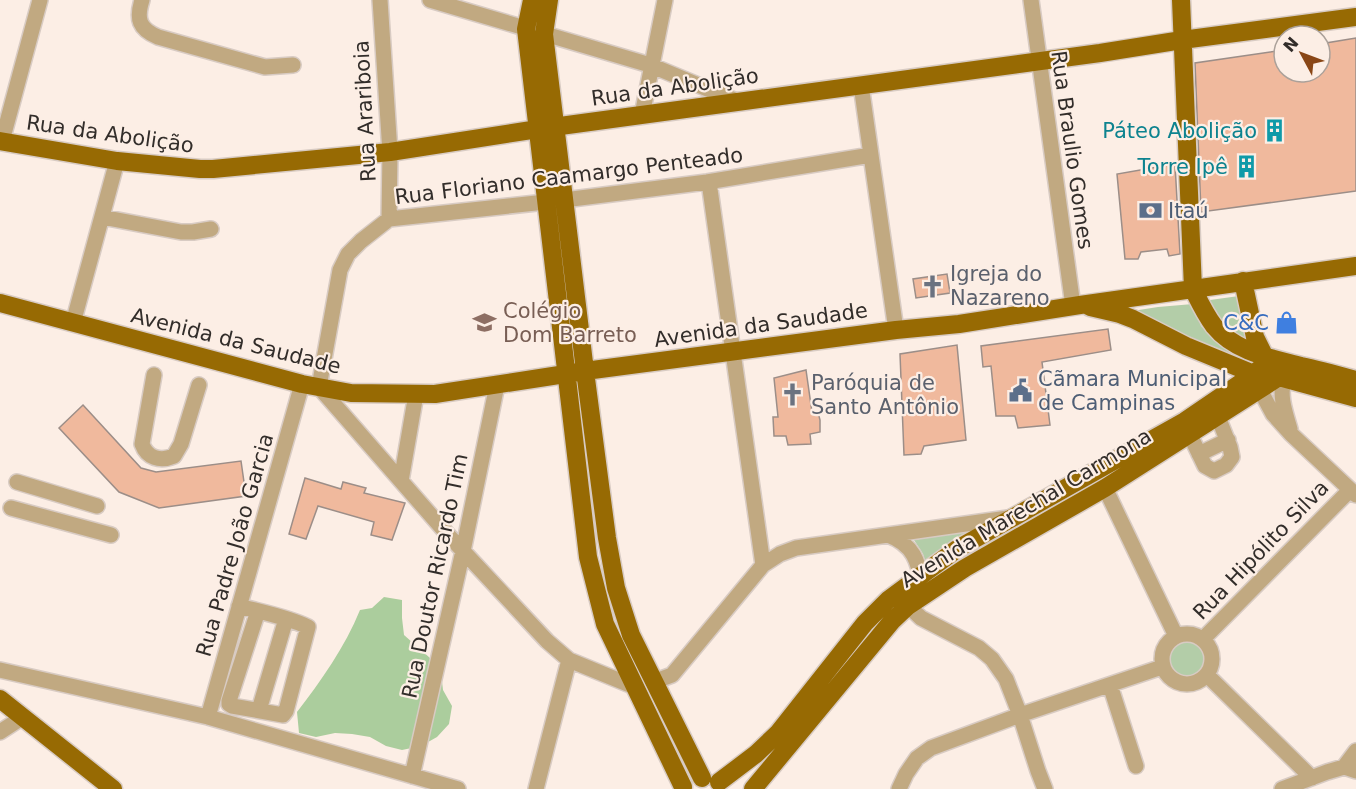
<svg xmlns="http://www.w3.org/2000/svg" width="1356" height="789" font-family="'DejaVu Sans',sans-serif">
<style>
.green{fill:#b3cda8}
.forest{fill:#abcd9d}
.building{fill:#f0b99d;stroke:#9c8e88;stroke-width:1.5}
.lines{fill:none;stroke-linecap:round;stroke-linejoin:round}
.minor-casing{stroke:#d8cbc3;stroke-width:18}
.major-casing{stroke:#d8cbc3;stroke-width:21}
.minor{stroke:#c1a981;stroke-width:15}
.major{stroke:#976a03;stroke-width:18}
.labels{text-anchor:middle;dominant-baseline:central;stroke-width:4.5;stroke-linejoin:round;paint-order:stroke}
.street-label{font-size:21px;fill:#322d2a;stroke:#fceee5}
.culture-label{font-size:21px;fill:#0d838f;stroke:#fceee5;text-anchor:end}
.service-label{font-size:21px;fill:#4e5e75;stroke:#fceee5;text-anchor:start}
.worship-label{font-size:21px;fill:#5b616d;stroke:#fceee5;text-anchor:start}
.education-label{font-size:21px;fill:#785e54;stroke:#fceee5;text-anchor:start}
.shop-label{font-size:21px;fill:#366cbe;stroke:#fceee5;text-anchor:end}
</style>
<rect width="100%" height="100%" fill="#fceee5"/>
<path class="green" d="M1239,296L1246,342L1236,338L1214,314L1210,300Z
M1193,304L1201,326L1214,338L1256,362L1252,366L1126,312L1158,307Z
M982,528L925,562L923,554L914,540Z
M1164 658a20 20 0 1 1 40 0a20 20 0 1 1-40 0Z"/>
<path class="forest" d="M384,597L402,600V618L404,635L430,658L441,673L443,690L452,706L449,724L437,737L421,746L402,750L386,746L370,737L352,734L335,733L316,737L299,733L297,712C321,681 345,647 360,610L372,608Z"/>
<path class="building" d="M1356,38V191L1201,212L1195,63L1284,50V72H1320V44Z
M1175,164L1180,254L1169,256L1167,249L1141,252L1138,259H1125L1117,174Z
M947,274L950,293L916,298L913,279Z
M1108,329L1111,350L1042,362L1050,425L1018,428L1015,416H996L991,366L983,367L981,346Z
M957,345L966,440L924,446L921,454L904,455L900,354Z
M806,370L812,412H818L820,420V432L810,434L811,444L788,445L786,436H774L773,417H778L774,378Z
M83,405L141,468L156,472L241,461L246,496L159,508L119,492L59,428Z
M305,478L341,489L343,482L366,488L364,493L405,503L392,540L371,535L374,522L318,506L306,539L289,534Z"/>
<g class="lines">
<defs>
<path id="minor" d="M142,0C136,19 139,29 158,37L265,67L293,65
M380,0L390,152L389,219
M430,0L650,65L739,102
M1031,0L1073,306
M861,85L896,330
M642,115L665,0
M2,141L40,0
M709,182L763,565
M102,217L181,232H193L211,229
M73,323L117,161
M154,375L142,444C147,458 160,462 174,456L181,444L199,385
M1256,378L1260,390L1273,414L1291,434L1356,495
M1284,379C1279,396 1285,412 1290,429
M1190,435L1205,466L1214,471L1226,465L1232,457L1230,447L1218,417
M1199,454L1228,440
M401,481L416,394
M17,482L97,506
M1105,488L1176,636
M11,508L111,535
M888,535C914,545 918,561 923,586
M900,598L921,618L979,648L992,659L1006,679L1020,715L1038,771L1045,789
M239,606C261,612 288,617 308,627L286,711L283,715L232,706L229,704V701L258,611
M1162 659a25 25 0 1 1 50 0a25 25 0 1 1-50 0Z
M1203,639L1350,490
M0,670L208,717L458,789
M1207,675L1312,778
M653,682L672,675L763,565L780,554L796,548L1008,518
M1110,685L1136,766
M635,687L569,660L547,641L449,536L319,387L340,270L348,254L361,241L389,219L564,200L707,182L871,155
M259,710L286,619
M208,717L302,384
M0,732L23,717
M1344,767L1356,751
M412,776L463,551L497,385
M536,789L569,660
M899,789L906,774L917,758L931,748L1020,715L1162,667
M1282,789L1327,772L1344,767L1356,771"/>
<path id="major" d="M532,0L526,29L588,557L605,624L683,787
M549,0L544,34L585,371L607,538L616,588L631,635L702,778
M1181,0L1193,289C1199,301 1205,314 1214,326C1235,352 1271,358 1301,366C1320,370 1338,375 1356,380
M0,141L117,161L200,169H213L390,152L538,129L1100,53L1182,40L1356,17
M1243,281L1255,337L1265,357
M0,303L302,384L351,393L435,394L585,371L896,330L959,324L1080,305L1356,266
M1090,307L1120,314L1133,319L1186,346L1254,374L1279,377L1356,398
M0,699L113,789
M719,782L756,754L778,733L865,623L888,600L957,549L1185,421L1254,374L1271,358
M753,789L892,621L908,606L965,568L1105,488L1279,377"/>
</defs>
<use href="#minor" class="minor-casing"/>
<use href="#major" class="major-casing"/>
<use href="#minor" class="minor"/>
<use href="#major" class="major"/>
</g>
<defs>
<symbol id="building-bare" viewBox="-9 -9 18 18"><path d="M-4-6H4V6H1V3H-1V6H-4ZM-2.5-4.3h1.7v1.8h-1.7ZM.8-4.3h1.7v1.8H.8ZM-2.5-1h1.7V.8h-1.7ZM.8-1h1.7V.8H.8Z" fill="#0f9aa8" stroke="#fceee5" stroke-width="2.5" paint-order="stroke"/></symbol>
<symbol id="bank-bare" viewBox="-9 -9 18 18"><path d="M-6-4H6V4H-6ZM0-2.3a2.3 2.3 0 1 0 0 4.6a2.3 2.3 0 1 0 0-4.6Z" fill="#5c6f8a" stroke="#fceee5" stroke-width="2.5" paint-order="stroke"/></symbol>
<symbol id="church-bare" viewBox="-9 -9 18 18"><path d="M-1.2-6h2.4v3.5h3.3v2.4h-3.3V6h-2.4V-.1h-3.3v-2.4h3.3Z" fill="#6b7280" stroke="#fceee5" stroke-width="2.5" paint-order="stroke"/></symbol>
<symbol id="school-bare" viewBox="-9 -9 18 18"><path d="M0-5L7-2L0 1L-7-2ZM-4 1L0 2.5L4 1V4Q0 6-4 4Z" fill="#8d6e63" stroke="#fceee5" stroke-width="2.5" paint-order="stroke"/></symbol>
<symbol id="shop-bare" viewBox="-9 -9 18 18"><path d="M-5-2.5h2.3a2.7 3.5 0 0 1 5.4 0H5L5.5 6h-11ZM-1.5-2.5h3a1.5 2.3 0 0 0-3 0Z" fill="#3f7fe0" stroke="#fceee5" stroke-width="2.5" paint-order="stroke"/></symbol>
<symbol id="civic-bare" viewBox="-9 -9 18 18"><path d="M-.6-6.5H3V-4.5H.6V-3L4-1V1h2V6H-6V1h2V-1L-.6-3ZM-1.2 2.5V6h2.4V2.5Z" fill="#5c6f8a" stroke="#fceee5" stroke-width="2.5" paint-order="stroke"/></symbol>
</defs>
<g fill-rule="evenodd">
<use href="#building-bare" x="1258" y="114" width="33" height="33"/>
<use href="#building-bare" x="1230" y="150" width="33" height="33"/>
<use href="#bank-bare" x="1134" y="194" width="33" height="33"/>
<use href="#church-bare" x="916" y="270" width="33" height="33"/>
<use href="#school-bare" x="468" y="306" width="33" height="33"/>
<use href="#shop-bare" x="1270" y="306" width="33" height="33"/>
<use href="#civic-bare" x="1004" y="374" width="33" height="33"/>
<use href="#church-bare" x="776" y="378" width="33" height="33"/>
</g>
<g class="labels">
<g class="street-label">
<text transform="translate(675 87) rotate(-8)">Rua da Abolição</text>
<text transform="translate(365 111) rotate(-93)">Rua Arariboia</text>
<text transform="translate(110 134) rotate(8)">Rua da Abolição</text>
<text transform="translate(1072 150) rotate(82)">Rua Braulio Gomes</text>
<text transform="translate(569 176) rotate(-7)">Rua Floriano Caamargo Penteado</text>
<text transform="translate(761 325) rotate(-8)">Avenida da Saudade</text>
<text transform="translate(236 341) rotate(14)">Avenida da Saudade</text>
<text transform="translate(1026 508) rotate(-31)">Avenida Marechal Carmona</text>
<text transform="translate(235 545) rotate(-74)">Rua Padre João Garcia</text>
<text transform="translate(1261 550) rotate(-46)">Rua Hipólito Silva</text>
<text transform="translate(435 576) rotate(-78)">Rua Doutor Ricardo Tim</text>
</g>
<g class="culture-label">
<text x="1257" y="131">Páteo Abolição</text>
<text x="1228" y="167">Torre Ipê</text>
</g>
<g class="service-label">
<text x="1168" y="211">Itaú</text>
<text x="1038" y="379">Cãmara Municipal<tspan x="1038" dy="24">de Campinas</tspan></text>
</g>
<g class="worship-label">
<text x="950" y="274">Igreja do<tspan x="950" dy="24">Nazareno</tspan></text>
<text x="811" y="383">Paróquia de<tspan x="811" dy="24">Santo Antônio</tspan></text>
</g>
<g class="education-label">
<text x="503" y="311">Colégio<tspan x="503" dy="24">Dom Barreto</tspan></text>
</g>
<g class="shop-label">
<text x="1269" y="323">C&amp;C</text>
</g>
</g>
<g transform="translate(1302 54) rotate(311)"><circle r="28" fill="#fceee5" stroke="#aba19a" stroke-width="1.5"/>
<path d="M0-4.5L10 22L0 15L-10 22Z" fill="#894616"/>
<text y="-9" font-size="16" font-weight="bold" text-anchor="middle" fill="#322d2a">N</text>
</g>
</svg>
